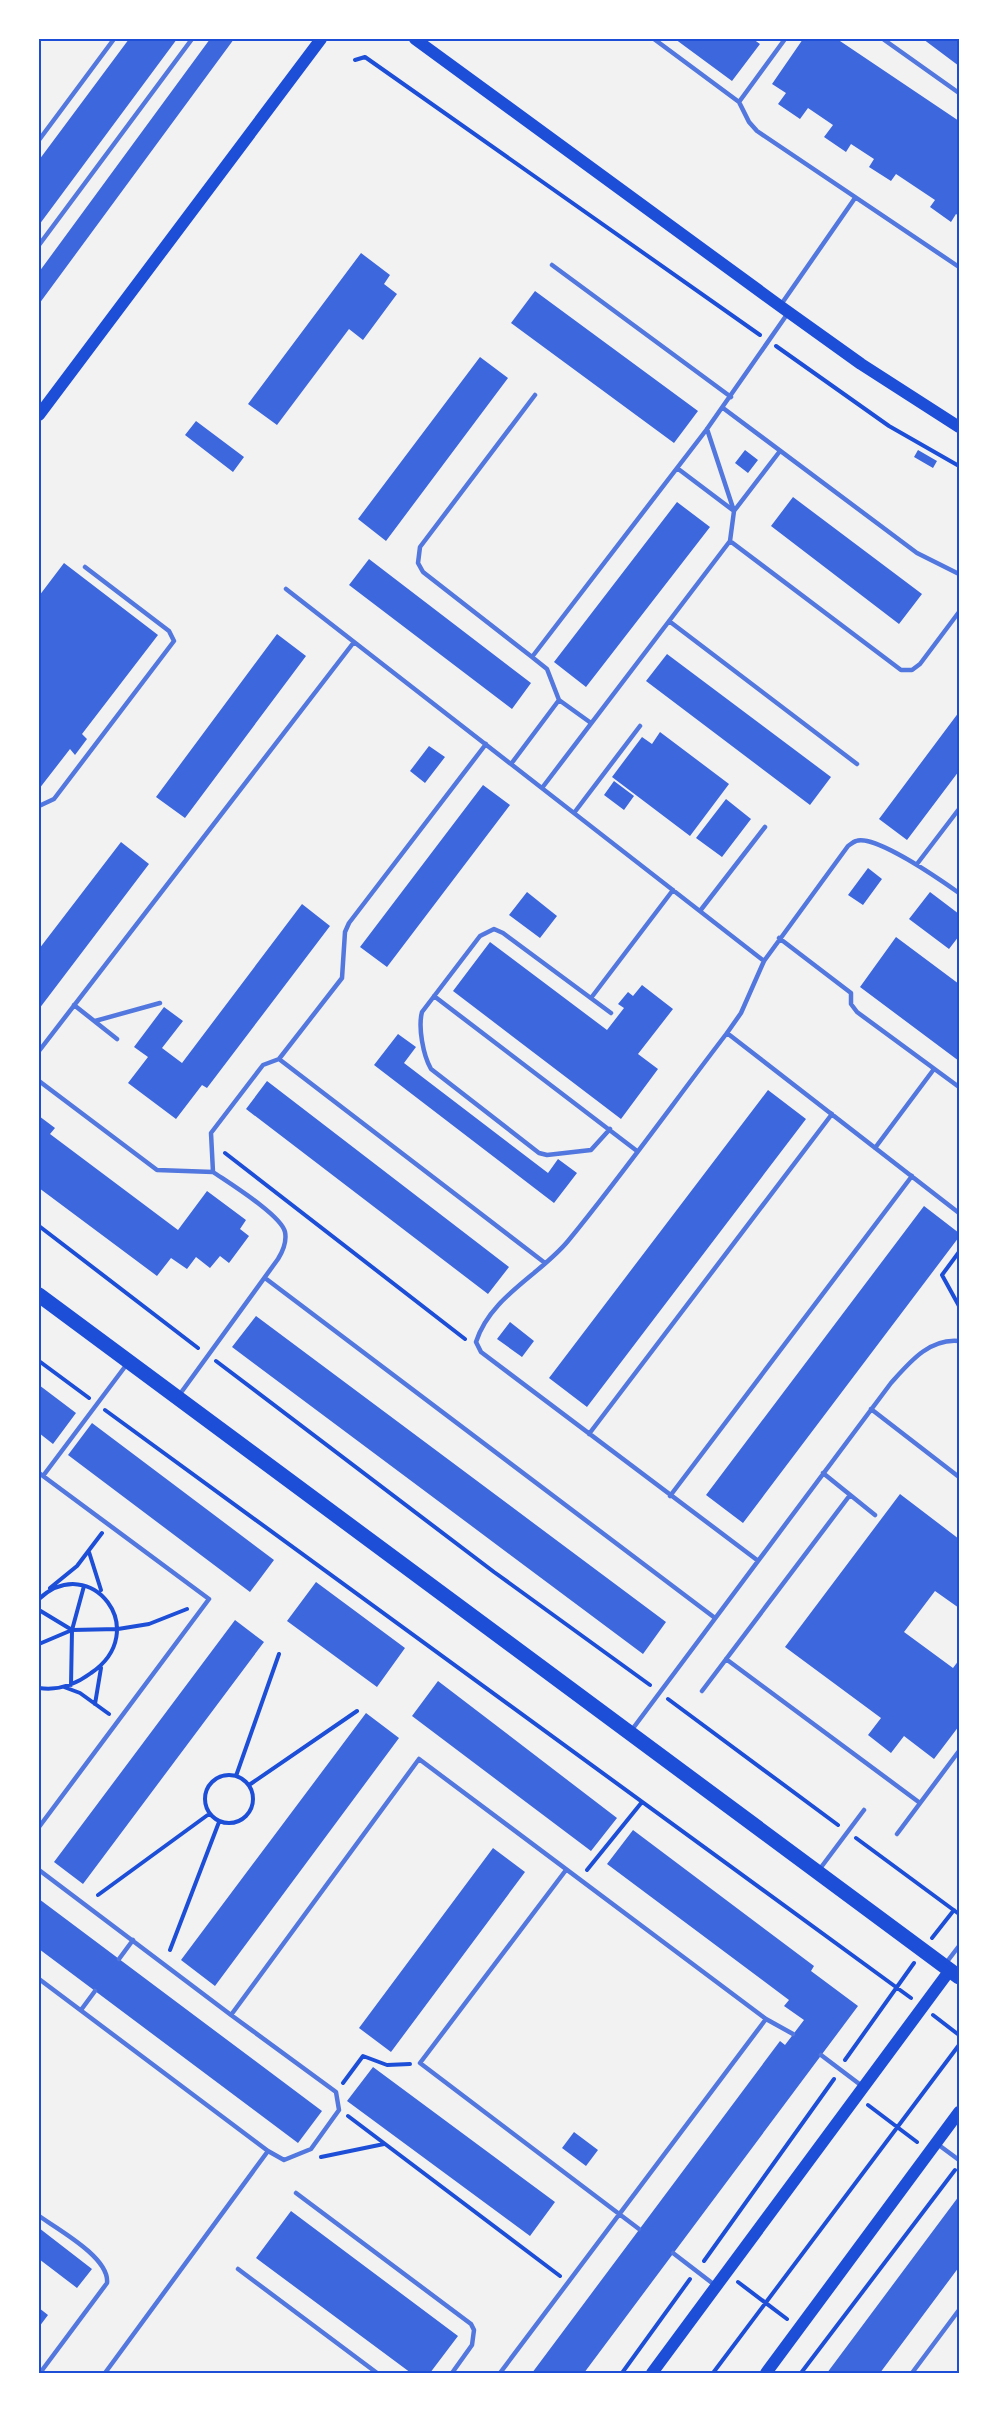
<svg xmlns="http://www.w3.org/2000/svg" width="998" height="2412" font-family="Inter,sans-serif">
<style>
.building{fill:#3d67dc}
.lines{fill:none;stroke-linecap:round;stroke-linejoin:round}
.path{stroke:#1d4ed8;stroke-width:4}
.service{stroke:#5277de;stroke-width:4.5}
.secondary{stroke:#1d4ed8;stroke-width:12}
.primary{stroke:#1d4ed8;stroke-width:15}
.neatline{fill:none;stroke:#1d4ed8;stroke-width:2}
</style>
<rect width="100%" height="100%" fill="#f2f2f2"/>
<path class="building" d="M129,39H177L39,225V160Z
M210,39H234L39,304V272Z
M675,39H753L760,44L732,81Z
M803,39H837L959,121V216L956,214L951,222L930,207L935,200L896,174L891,181L869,167L874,159L851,144L846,152L824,137L833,125L808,108L800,119L778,104L786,93L772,84Z
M923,39H959V66Z
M361,253L390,275L384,284L397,294L363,340L349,329L277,425L248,404Z
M535,291L698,411L674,443L511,323Z
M480,357L508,378L386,541L358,519Z
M196,421L244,457L233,472L185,435Z
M745,450L758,460L748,473L735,463Z
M918,450L937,461L933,468L914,457Z
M793,497L922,594L899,624L771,526Z
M677,502L710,527L586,687L554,662Z
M369,559L531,683L512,709L349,585Z
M64,563L158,635L82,734L87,739L75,755L70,749L39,789V596Z
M277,634L306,656L185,818L156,797Z
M667,654L831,777L810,805L646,681Z
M959,712V771L907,840L879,819Z
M660,732L729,784L690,836L612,777L642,737L652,744Z
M429,746L445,757L425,783L410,771Z
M614,781L634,796L624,810L604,795Z
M483,785L510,805L387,967L360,947Z
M726,799L751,819L722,857L696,838Z
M121,842L149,864L39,1009V949Z
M868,868L882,879L863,905L848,895Z
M527,892L557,916L540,938L509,915Z
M930,892L959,914V936L949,949L909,919Z
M302,904L330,926L207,1088L202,1085L176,1119L128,1083L148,1057L134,1047L164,1007L183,1021L162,1048L182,1063Z
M896,937L959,984V1061L860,987Z
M490,942L607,1030L624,1008L618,1004L628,992L633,996L642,985L673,1009L638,1054L658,1069L621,1119L453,991Z
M398,1034L416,1047L404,1063L548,1173L558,1159L577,1173L554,1203L374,1065Z
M267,1081L509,1267L488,1294L246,1109Z
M768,1090L806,1119L587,1407L549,1378Z
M39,1116L55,1128L50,1134L178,1230L207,1191L246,1220L240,1229L249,1236L229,1263L220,1256L210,1268L196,1257L187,1269L171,1258L157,1276L39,1188Z
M924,1206L959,1233V1237L743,1523L706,1495Z
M256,1316L666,1622L643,1654L232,1347Z
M510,1322L534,1341L522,1357L497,1339Z
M39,1385L76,1413L53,1444L39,1433Z
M92,1423L274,1560L250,1592L68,1455Z
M900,1494L959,1539V1608L935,1591L904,1632L953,1668L959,1660V1726L934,1759L904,1736L891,1753L868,1735L881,1718L785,1647Z
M316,1582L405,1648L377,1687L287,1621Z
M235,1620L264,1642L83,1884L54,1862Z
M438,1681L617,1818L591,1851L412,1716Z
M366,1713L399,1738L215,1986L181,1960Z
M633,1830L814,1966L811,1971L858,2006L584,2373H532L780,2041L785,2045L804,2020L784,2006L789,2000L607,1864Z
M493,1848L525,1872L391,2052L359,2028Z
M39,1899L322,2111L298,2143L39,1949Z
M373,2067L555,2202L530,2236L347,2101Z
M574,2132L598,2150L586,2166L562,2148Z
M959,2196V2267L880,2373H827Z
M291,2211L458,2336L430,2373H411L256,2258Z
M39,2228L92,2269L77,2288L39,2259Z
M39,2308L48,2315L39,2327Z"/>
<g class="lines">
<path class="path" d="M355,60L365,57L760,335
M776,346L889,426L959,466
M225,1153L465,1339
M39,1226L198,1348
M959,1252L942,1275L959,1306
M39,1361L89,1398
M216,1361L494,1572L650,1685
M105,1410L911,1998
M89,1552L101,1590
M50,1588L77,1566L102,1533
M39,1599C91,1551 153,1631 91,1673C75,1685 59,1691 39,1688
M39,1610L72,1630
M39,1644L72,1630L118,1629L149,1624L187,1609
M71,1685L72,1630L84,1586
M64,1687L80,1693L109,1714
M668,1699L838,1825
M95,1704L101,1668
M205 1799a24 24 0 1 1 48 0a24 24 0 1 1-48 0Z
M236,1776L279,1654
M249,1785L357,1711
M856,1838L959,1914
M587,1870L642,1802
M98,1895L209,1814
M932,1938L954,1910
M170,1950L219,1822
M933,2015L959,2035
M845,2060L914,1963
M343,2083L363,2056L387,2065L410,2064
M868,2105L917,2142
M348,2116L560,2276
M321,2157L384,2144
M704,2261L834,2079
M738,2282L787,2319
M622,2373L690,2279
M713,2373L959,2045
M801,2373L955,2170"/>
<path class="service" d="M654,39L739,102
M785,39L739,102L749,122L757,131L959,267
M883,39L959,93
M39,140L114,39
M39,245L192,39
M552,265L731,397
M780,306L855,198
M723,408L917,553L959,574
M677,468L734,511L780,451
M730,541L901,670H912L920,664L959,612
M286,589L764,961
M669,621L857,764
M532,657L423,572L418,563L420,547L535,395
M559,700L591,723
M511,764L559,700L547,669L532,657L707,429L788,313
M542,788L730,541L734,511L707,429
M39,806L54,799L174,641L169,631L85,567
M574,813L640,726
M917,864L959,809
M700,911L765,827
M779,938L851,993V1004L857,1012L959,1087
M434,996L637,1151
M591,998L673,890
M74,1005L117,1039
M95,1021L160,1003
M727,1033L959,1213
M39,1051L354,642
M279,1059L545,1263
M39,1081L157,1170L213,1172
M610,1129L591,1150L547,1155L539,1153L431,1069C423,1055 418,1027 422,1012L480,936L494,929L503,933L611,1013
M875,1148L934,1069
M265,1278L715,1618
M180,1394L278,1259C283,1251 287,1242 285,1232C281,1215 229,1183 213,1172L211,1133L263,1065L279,1059L342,978L345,932L349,923L486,744
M871,1409L959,1477
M589,1434L832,1114
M39,1473L209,1599L39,1827
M823,1473L875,1515
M43,1476L127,1364
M670,1496L912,1176
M757,1560L481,1352L476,1342C490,1297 540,1275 568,1241C623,1174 674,1102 727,1033L741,1013L764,961L848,846C851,844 853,842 856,841C875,834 942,881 959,893
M726,1659L920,1803
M702,1691L850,1495
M631,1731L891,1383C909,1363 929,1338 959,1341
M897,1834L959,1751
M39,1870L231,2015L419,1759L766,2019L500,2373
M566,1870L420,2063L639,2229
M819,1870L864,1810
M119,1959L133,1940
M946,1963L959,1946
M39,1979L268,2151
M81,2010L95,1991
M766,2019L793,2034
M821,2055L862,2086
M936,2143L959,2160
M296,2193L471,2324L474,2330L472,2345L452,2373
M39,2216C59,2230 110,2258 107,2283L40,2373
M673,2253L716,2286
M238,2269L377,2373
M105,2373L268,2151L284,2160L311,2149L339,2110L336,2092L231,2015
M912,2373L959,2310"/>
<path class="secondary" d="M415,39L780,306L861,364L959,427
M39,415L321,39
M652,2373L950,1970
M766,2373L959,2112"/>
<path class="primary" d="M39,1295L959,1977"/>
</g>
<rect width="998" height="2412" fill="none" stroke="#ffffff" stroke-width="81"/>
<rect x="40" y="40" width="918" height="2332" class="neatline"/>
</svg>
